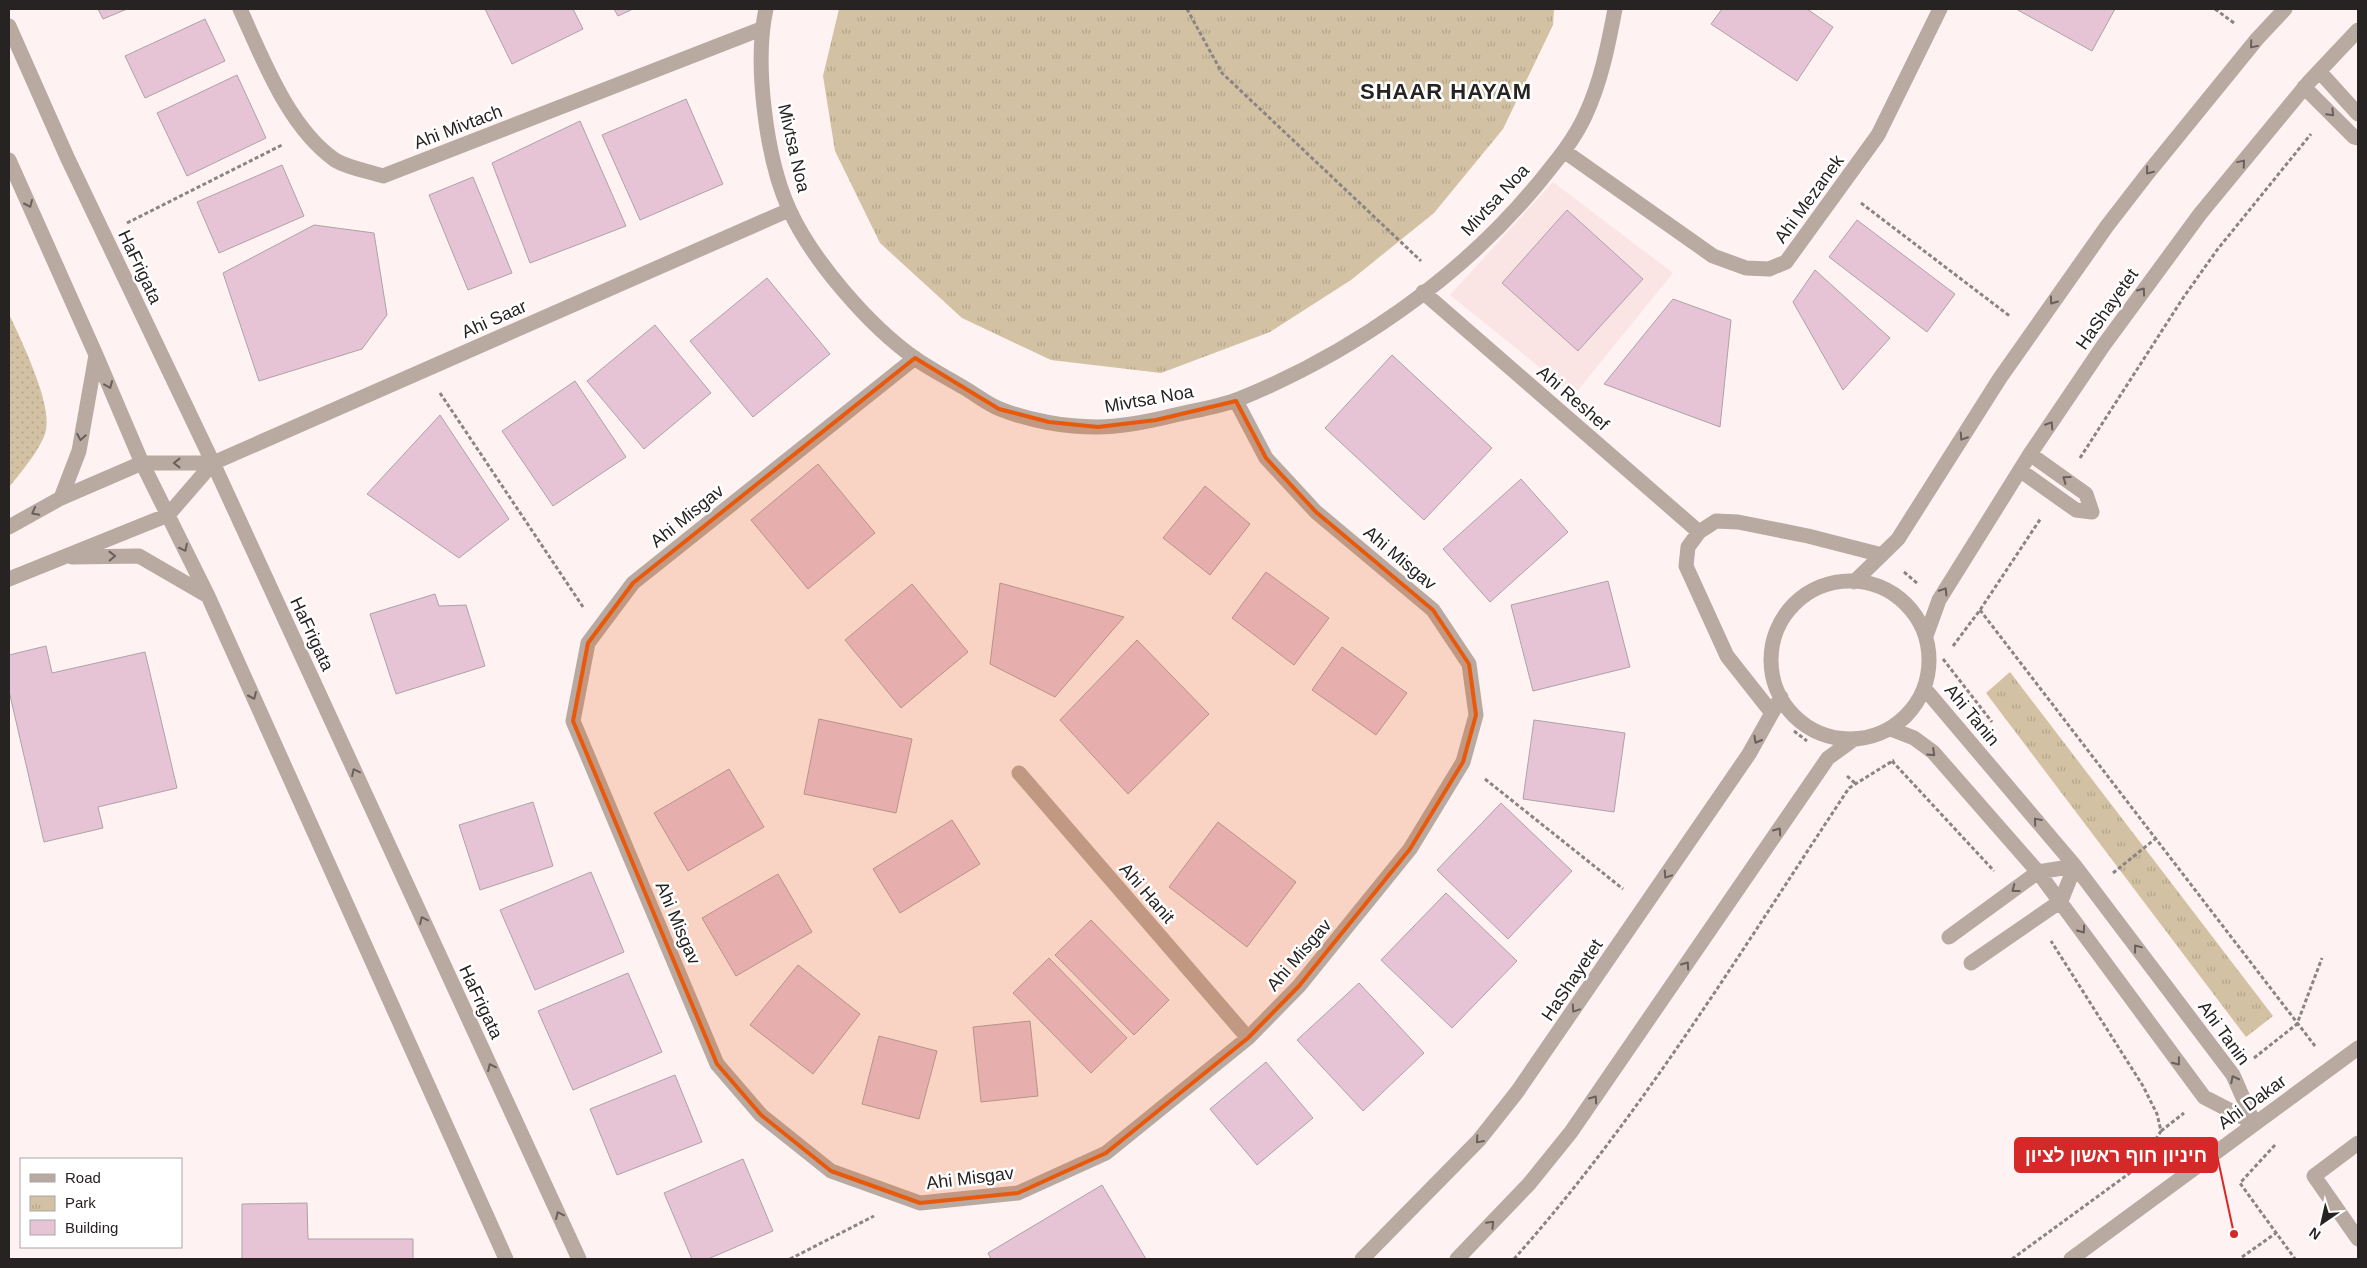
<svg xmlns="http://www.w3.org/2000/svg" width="2367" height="1268" font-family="Helvetica,'Noto Sans Hebrew',sans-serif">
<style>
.built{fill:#fbe4e4}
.grass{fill:url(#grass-dots)}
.park{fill:url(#park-tufts)}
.building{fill:#e7c3d6;stroke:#ada2a7}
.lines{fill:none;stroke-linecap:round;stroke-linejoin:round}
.path{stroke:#8c8484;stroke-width:3;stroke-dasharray:4 2.5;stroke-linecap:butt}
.minor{stroke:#b8a9a1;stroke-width:15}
.oneway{stroke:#695f5c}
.marked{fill:#e8590c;fill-opacity:0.2;stroke:#e8590c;stroke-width:4;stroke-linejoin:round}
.labels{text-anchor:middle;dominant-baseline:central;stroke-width:5;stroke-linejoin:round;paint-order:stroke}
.street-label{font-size:18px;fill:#282323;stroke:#fff}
.district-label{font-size:22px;font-weight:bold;letter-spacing:1px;fill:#282323;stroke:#fff}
.leader{fill:none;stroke:#d62828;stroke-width:2}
.callout-dot{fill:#d62828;stroke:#fff;stroke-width:2}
.callout{fill:#d62828;stroke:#d62828;stroke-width:2}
.callout-label{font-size:19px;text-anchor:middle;font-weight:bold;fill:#fff}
</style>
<defs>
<pattern id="grass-dots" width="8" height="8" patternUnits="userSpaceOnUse" patternTransform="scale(1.25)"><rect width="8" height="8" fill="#d2c1a2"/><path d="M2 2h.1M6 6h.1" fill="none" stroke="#b4a68b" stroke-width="1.8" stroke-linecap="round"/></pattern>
<pattern id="park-tufts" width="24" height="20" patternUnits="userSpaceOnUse" patternTransform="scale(1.25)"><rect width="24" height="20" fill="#d2c1a2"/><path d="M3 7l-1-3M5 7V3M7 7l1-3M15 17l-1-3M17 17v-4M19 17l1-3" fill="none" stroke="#b4a68b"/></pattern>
</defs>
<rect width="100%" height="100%" fill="#fef2f2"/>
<path class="built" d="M1553,182L1673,273L1574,395L1450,295Z"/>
<path class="grass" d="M9,314C21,340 52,403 46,430C43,446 20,474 9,487Z"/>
<path class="park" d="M839,9H1554L1553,25L1503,129L1434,213L1351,280L1270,332L1161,373L1051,360L962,318L880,243L835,151L823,76Z
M2010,672L2273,1016L2246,1037L1986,693Z"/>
<path class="building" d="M98,9H127L103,19Z
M485,9H573L583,29L512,64Z
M614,9H633L618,16Z
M1722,9H1807L1833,27L1797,81L1711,24Z
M2016,9H2115L2092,51Z
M205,19L225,61L145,98L125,56Z
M237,75L266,138L187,176L157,113Z
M686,99L723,184L640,220L602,135Z
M580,121L626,226L530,263L492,163Z
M282,165L304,216L219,253L197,202Z
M473,177L512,273L468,290L429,195Z
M1567,210L1643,279L1578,351L1502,283Z
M1857,220L1955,294L1927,332L1829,257Z
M314,225L374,233L387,315L362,349L259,381L223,273Z
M1815,270L1890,338L1843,390L1793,302Z
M767,278L830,354L753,417L690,341Z
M1673,299L1731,320L1720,427L1604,384Z
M655,325L711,393L644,449L587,381Z
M1392,355L1492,448L1424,520L1325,428Z
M575,381L626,457L553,506L502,431Z
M440,415L509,519L459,558L367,494Z
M818,464L875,533L808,589L751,520Z
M1521,479L1568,532L1490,602L1443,549Z
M1205,486L1250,524L1210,575L1163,538Z
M1266,572L1329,618L1294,665L1232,618Z
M1608,581L1630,667L1533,691L1511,605Z
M1000,583L1124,617L1055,697L990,664Z
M912,584L968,652L901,708L845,640Z
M435,594L439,606L466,605L485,666L396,694L370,614Z
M1137,640L1209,714L1128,794L1060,720Z
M46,646L52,673L145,652L177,788L98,807L103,828L44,842L9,691V655Z
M1342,647L1407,693L1376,735L1312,690Z
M819,719L912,739L896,813L804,794Z
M1534,720L1625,733L1614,812L1523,799Z
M729,769L764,827L688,871L654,813Z
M533,802L553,866L480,890L459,825Z
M1501,803L1572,871L1508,939L1437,870Z
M952,820L980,864L900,913L873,869Z
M1218,822L1296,882L1247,947L1169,887Z
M591,872L624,952L535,990L500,910Z
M778,874L812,932L736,976L702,918Z
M1446,893L1517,961L1452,1028L1381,960Z
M1091,920L1169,1000L1134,1035L1055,955Z
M1049,958L1127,1038L1091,1073L1013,993Z
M798,965L860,1014L813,1074L750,1025Z
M628,973L662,1052L573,1090L538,1011Z
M1359,983L1424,1053L1363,1111L1297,1040Z
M1030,1021L1038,1096L981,1102L973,1027Z
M879,1036L937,1051L919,1119L862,1104Z
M1266,1062L1313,1118L1257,1165L1210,1109Z
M675,1075L702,1142L617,1175L590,1109Z
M743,1159L773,1231L708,1259H692L664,1193Z
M1102,1185L1146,1259H991L988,1253Z
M307,1203L308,1239H413V1259H242V1204Z"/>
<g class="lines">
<path class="path" d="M1187,9L1222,73L1421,261
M2215,9L2234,23
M1861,203L2011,317
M127,223L282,145
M440,393L583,607
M2080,458L2183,298L2217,250L2311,134
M1904,572L1918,584
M1980,610L2315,1046
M1953,646L1980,610L2041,518
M1943,659L1992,722
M1794,731L1807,741
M1892,761L1994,871
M1847,776L1856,784
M1485,779L1623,889
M2113,873L2155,839
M2254,1058L2297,1024L2322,958
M2161,1131L2184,1113
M2275,1145L2240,1183L2295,1259
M2242,1257L2276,1233
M790,1259L874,1216
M1514,1259C1642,1115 1742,949 1849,788L1894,760
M2012,1259L2138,1167L2161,1131L2157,1114L2143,1086L2051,941"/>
<path class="minor" d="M240,9C263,59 288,127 335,160C348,168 368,171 383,176L761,29
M766,9C754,63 766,158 789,209C812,260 869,326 916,359C930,369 946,377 961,386C974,393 987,404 1000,409C1030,421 1066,427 1097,427C1122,427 1151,421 1175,415C1196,410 1219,407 1239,399C1350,354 1459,279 1536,186C1554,164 1573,142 1585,116C1601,82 1608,46 1615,9
M9,26L67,157L213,463L579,1259
M2319,71L2358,114
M2304,87L2354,137L2358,138
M1564,151L1713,256L1746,268L1769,269L1786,262L1878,135L1940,9
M9,160L96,355L142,463L208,596L506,1259
M1423,292L1699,532
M915,358L633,583L588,643L573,721L717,1064L761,1115L831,1171L920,1203L1018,1193L1106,1153L1248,1038L1299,986L1410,849L1463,762L1476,715L1469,664L1433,610L1316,512L1266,458L1236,401
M2021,471L2076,510L2092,512L2086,494L2030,454
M61,498L79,451L96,355
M9,527L61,498L142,463H213L789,210
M72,557L139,556L208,596
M9,579L168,515L213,463
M1771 660a79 79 0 1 1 158 0a79 79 0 1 1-158 0Z
M1854,582L1898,539L2000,378L2107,226L2148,173L2257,39L2285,9
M1926,636L1939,600L2030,454L2103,346L2200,214L2308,83L2358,30
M1925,689L2075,866L2233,1075L2254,1123
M1772,713L1727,656L1686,566L1688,547L1699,532L1716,521L1738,522L1808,536L1882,555
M1891,729L1914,738L1933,752L2038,872L2204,1097L2254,1123
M1019,773L1248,1038
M1949,937L2038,872L2075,866
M1971,963L2061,901L2075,866
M2358,1143L2314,1176L2358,1239
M1362,1259L1479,1140L1517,1092L1749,754L1781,697
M1457,1259L1529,1184L1571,1132L1828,758L1853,740
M2071,1259L2358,1048"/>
</g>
<defs><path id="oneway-chevron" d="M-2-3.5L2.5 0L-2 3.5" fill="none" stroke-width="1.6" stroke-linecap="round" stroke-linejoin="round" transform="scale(1.25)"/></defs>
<g class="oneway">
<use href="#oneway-chevron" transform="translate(2253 45) rotate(130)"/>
<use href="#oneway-chevron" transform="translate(2331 113) rotate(46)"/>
<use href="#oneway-chevron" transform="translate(2242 163) rotate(-50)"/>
<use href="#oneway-chevron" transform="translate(2149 171) rotate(129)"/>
<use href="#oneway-chevron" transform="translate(29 204) rotate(66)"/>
<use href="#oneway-chevron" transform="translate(2142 291) rotate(-54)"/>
<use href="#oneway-chevron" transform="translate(2053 301) rotate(126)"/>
<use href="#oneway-chevron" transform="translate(109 385) rotate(67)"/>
<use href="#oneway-chevron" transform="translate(2050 425) rotate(-57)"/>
<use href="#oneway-chevron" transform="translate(81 437) rotate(100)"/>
<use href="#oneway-chevron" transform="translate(1963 437) rotate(123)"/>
<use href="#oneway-chevron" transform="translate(177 463) rotate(-180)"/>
<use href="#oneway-chevron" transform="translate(2066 479) rotate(-144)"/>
<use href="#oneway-chevron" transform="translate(35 512) rotate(152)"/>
<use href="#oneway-chevron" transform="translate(184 548) rotate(64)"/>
<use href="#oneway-chevron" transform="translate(112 556) rotate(-1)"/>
<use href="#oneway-chevron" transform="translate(1944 591) rotate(-58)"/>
<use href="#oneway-chevron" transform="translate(253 696) rotate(66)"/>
<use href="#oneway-chevron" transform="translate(1757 740) rotate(120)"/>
<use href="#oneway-chevron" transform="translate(1932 753) rotate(43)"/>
<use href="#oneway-chevron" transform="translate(355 772) rotate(-115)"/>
<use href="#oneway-chevron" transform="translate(2037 821) rotate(-130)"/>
<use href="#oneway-chevron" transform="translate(1778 831) rotate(-55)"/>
<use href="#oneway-chevron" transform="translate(1667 875) rotate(124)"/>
<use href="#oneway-chevron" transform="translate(2015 889) rotate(143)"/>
<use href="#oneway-chevron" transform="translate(423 920) rotate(-115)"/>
<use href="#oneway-chevron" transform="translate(2082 930) rotate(54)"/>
<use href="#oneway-chevron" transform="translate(2137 948) rotate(-127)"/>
<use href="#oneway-chevron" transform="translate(1686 965) rotate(-55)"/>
<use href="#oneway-chevron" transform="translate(1575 1009) rotate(124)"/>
<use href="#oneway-chevron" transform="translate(2177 1062) rotate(52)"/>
<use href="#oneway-chevron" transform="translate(491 1067) rotate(-115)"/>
<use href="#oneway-chevron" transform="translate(2234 1079) rotate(-117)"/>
<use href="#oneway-chevron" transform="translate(1594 1099) rotate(-55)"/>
<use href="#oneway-chevron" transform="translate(1479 1140) rotate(131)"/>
<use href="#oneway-chevron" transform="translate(559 1215) rotate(-115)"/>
<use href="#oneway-chevron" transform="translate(1491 1224) rotate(-46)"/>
</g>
<path class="marked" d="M915,358L999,409L1049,422L1098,427L1156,420L1236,401L1266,458L1316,512L1433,610L1469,664L1476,715L1463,762L1410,849L1299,986L1248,1038L1106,1153L1018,1193L920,1203L831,1171L761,1115L717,1064L573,721L588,643L633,583Z"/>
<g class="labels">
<g class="street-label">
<text transform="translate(458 127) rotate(-21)">Ahi Mivtach</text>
<text transform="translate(794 148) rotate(77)">Mivtsa Noa</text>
<text transform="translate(1809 199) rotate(-54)">Ahi Mezanek</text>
<text transform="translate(1495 200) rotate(-47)">Mivtsa Noa</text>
<text transform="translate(140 267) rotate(65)">HaFrigata</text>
<text transform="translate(2107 309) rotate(-55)">HaShayetet</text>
<text transform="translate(494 319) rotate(-24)">Ahi Saar</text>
<text transform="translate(1573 398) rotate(41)">Ahi Reshef</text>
<text transform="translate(1149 399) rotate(-10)">Mivtsa Noa</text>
<text transform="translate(687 516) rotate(-39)">Ahi Misgav</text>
<text transform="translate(1400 558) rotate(40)">Ahi Misgav</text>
<text transform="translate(312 634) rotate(65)">HaFrigata</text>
<text transform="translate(1972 715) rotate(50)">Ahi Tanin</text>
<text transform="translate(1147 893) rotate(49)">Ahi Hanit</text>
<text transform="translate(678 923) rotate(67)">Ahi Misgav</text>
<text transform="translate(1299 955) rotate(-49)">Ahi Misgav</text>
<text transform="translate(1572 980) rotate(-56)">HaShayetet</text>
<text transform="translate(481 1002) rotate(65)">HaFrigata</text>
<text transform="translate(2224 1033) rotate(54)">Ahi Tanin</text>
<text transform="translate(2252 1102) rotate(-36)">Ahi Dakar</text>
<text transform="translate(970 1178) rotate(-7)">Ahi Misgav</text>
</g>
<g class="district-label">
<text x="1446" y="91">SHAAR HAYAM</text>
</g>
</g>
<path class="leader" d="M2234 1234L2217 1155"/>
<circle class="callout-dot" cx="2234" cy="1234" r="5"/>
<rect class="callout" x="2015" y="1138" width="202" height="34" rx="5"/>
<g class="callout-label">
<text x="2116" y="1162">חיניון חוף ראשון לציון</text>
</g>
<rect width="2367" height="1268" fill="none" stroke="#282323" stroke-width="20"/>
<rect x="20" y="1158" width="162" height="90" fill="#ffffff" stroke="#a9a7a7"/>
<rect x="30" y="1174" width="25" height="8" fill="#b8a9a1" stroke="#a9a7a7"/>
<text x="65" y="1183" font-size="15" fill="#282323">Road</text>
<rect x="30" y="1196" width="25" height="15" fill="url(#park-tufts)" stroke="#a9a7a7"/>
<text x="65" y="1208" font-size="15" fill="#282323">Park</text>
<rect x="30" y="1220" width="25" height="15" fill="#e7c3d6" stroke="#a9a7a7"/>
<text x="65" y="1233" font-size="15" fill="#282323">Building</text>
<g transform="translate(2322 1223) rotate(214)" stroke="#ffffff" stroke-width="4" paint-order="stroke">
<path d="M0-4L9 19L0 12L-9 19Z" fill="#282323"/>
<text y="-8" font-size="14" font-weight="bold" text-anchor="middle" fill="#282323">N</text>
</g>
</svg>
